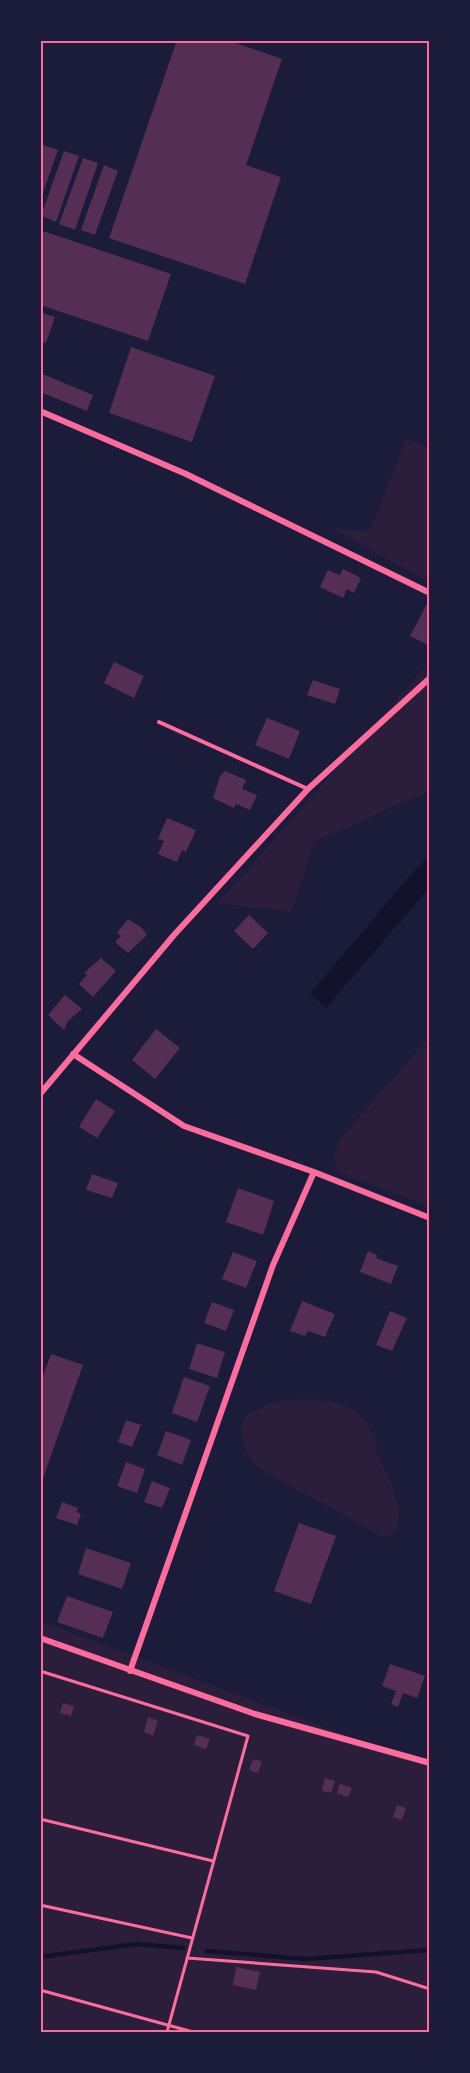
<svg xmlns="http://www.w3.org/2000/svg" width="470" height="2073" font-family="'Public Sans',sans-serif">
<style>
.green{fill:#2a1e3b}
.water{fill:#12122b}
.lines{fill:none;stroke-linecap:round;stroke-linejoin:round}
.stream{stroke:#12122b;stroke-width:4.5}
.building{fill:#542f53}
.path{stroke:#ff6b9d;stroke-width:3}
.service{stroke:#ff6b9d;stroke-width:4}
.minor{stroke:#ff6b9d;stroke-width:6}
.neatline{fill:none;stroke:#ff6b9d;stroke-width:2}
</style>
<rect width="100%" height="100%" fill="#1b1b3a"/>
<path class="green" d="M406,439L429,447V582L331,528L370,531Z
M429,667V791L314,842L292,912L216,903L246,872L422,670Z
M429,1037V1206L340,1173L333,1160L340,1139Z
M282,1400C329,1398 359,1397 378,1446L376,1454C389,1479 407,1504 395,1533L383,1537L258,1468C245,1453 238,1439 243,1419L251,1411Z
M40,1621L429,1766V2032H41Z"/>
<path class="water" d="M429,856V888L326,1008L310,994L413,872Z"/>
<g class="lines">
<path class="stream" d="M207,1951L305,1959L430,1950
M40,1957L136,1944L183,1948"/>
</g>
<path class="building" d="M177,40H227L282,59L246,165L281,177L245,284L109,238Z
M40,144L58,150L41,198H40Z
M64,151L79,156L56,222L41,216Z
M83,158L98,163L75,230L59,224Z
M104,165L118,171L95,235L81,230Z
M40,230L171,274L148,341L40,305Z
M40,312L55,317L46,343L40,341Z
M131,347L215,376L192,442L109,413Z
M40,373L93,395L87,411L40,392Z
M343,569L361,578L354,593L347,589L343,598L320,587L328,570L340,575Z
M427,604L430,605V646L410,636Z
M114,662L144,676L134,698L104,683Z
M313,680L340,689L335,704L307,695Z
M267,718L300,731L289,759L255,745Z
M225,771L246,780L242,789L257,795L250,810L236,804L234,808L213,798L220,776Z
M167,818L196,830L186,852L182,850L177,862L158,854L164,841L158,839Z
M249,915L268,933L253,949L234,931Z
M128,919L142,928L147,935L128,953L115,942L121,936L117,933Z
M101,958L116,971L93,997L79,984L87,975L84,973Z
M65,995L82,1009L68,1021L64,1030L48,1015Z
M156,1029L180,1048L155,1079L132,1060Z
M96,1099L115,1111L97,1138L79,1127Z
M92,1174L118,1183L112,1198L86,1190Z
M238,1188L274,1201L263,1235L226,1222Z
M368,1251L377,1255L376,1258L398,1266L391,1284L360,1272Z
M233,1252L257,1261L246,1288L222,1279Z
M302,1301L335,1314L325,1337L308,1331L305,1336L290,1331Z
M212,1302L234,1310L226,1331L204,1323Z
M390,1311L407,1318L392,1351L376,1345Z
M197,1343L225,1352L217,1378L189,1369Z
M51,1354L83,1365L41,1484L40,1384Z
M184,1377L210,1386L197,1422L172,1413Z
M126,1420L141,1425L132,1447L118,1442Z
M166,1431L191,1440L182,1465L157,1455Z
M126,1462L145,1469L137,1493L117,1486Z
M152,1481L170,1488L162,1508L144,1502Z
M62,1502L78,1508L76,1512L81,1514L77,1525L56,1518Z
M299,1523L336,1536L311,1604L274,1591Z
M86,1548L131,1563L122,1589L78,1574Z
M67,1596L113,1612L103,1638L57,1622Z
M390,1664L425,1676L417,1698L403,1693L398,1707L391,1704L396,1691L382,1686Z
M63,1703L74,1706L71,1716L60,1713Z
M148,1717L158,1721L153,1736L144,1732Z
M197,1735L210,1739L206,1749L194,1745Z
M253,1759L262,1761L258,1773L249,1770Z
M325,1778L335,1781L331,1793L322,1791Z
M340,1784L352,1788L348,1797L337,1793Z
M397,1805L406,1808L402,1820L393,1817Z
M236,1967L260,1972L256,1990L233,1985Z"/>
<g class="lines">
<path class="path" d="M40,1671L248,1736L167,2032
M40,1819L213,1861
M40,1905L192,1938
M187,1958L376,1972L430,1989
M40,1990L193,2032"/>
<path class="service" d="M159,722L308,789"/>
<path class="minor" d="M40,411L186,474L430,593
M73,1054L184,1126L314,1172L430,1218
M40,1094L174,935L308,789L430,678
M40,1638L255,1714L430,1763
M130,1671L273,1265L314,1172"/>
</g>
<rect width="470" height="2073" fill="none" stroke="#1b1b3a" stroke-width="84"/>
<rect x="42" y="42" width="386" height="1989" class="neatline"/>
</svg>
